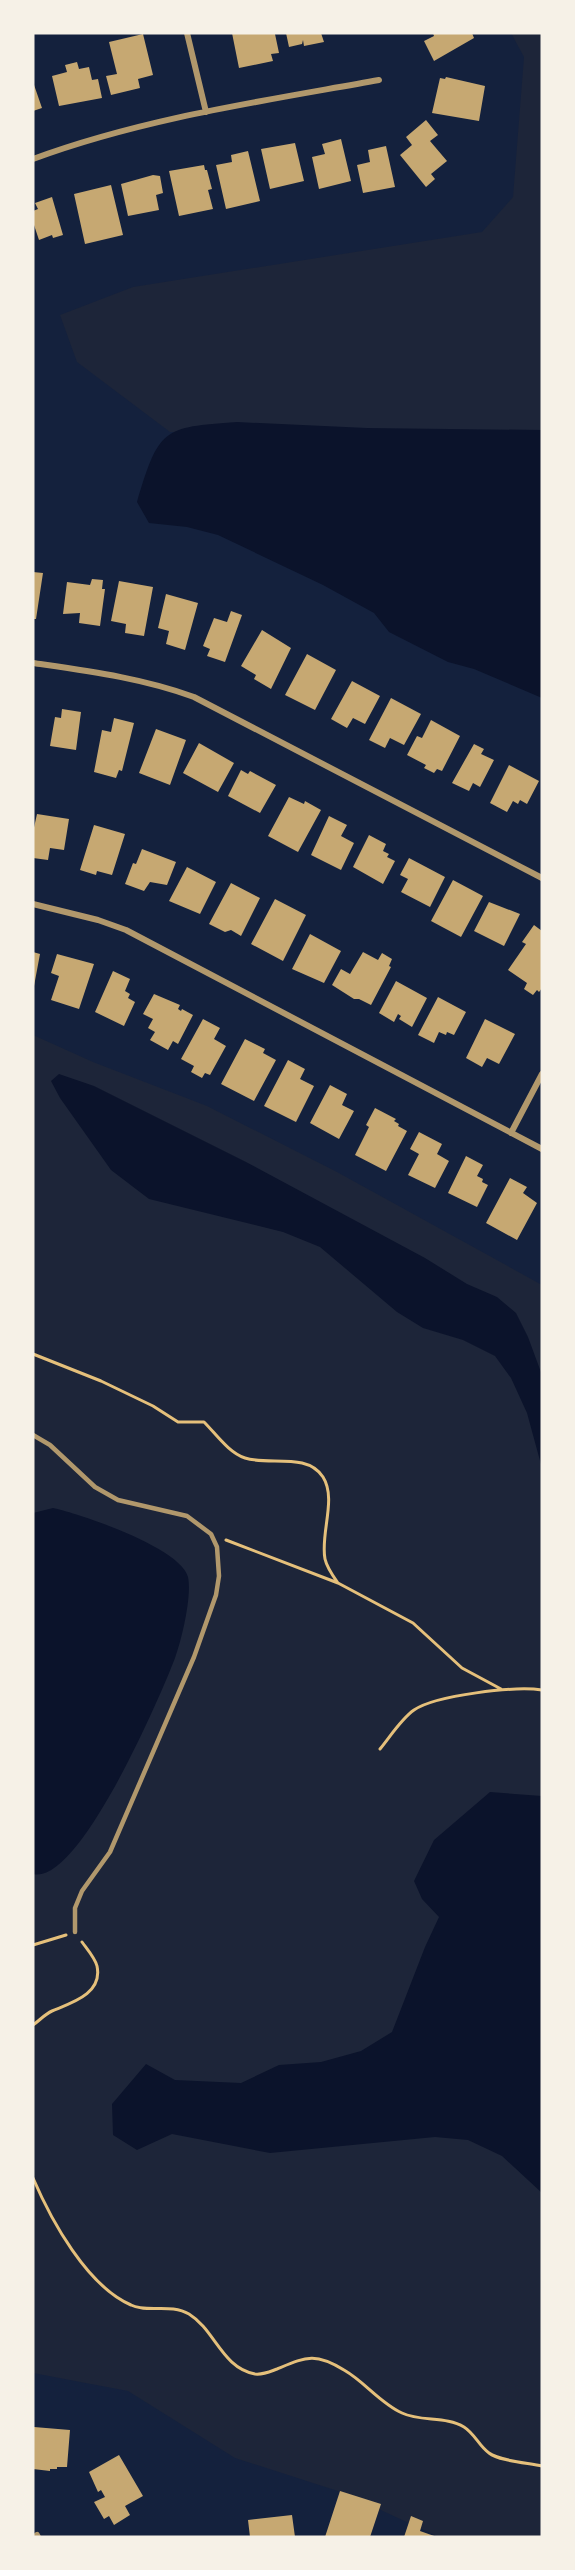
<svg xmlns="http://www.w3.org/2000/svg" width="575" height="2570" font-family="'Space Grotesk',sans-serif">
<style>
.green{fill:#1d2539}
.water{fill:#0b132b}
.building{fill:#c6a872}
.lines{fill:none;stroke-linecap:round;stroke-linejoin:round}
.path{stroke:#e5c07b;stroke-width:3}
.service{stroke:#b1986c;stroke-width:4.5}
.minor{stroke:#b1986c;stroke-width:6}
</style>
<rect width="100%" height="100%" fill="#14213d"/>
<path class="green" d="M511,33H542V430L170,432L77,362L60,315L133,287L482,232L513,197L524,57Z
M33,1035L93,1062L207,1106L337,1172L542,1285V2537H439L344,2493L235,2458L128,2391L33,2373Z"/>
<path class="water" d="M237,422L367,428L542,430V698L474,669L448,662L389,632L374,613L323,585L218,535L187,527L149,523L137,502C159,429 162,427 237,422Z
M59,1074L94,1086L246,1162L425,1258L467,1284L497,1297L516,1313L528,1337L542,1375V1468L527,1413L511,1378L495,1356L463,1340L423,1328L397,1312L320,1247L283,1232L149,1199L111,1170L60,1098L51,1081Z
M53,1508C81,1514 181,1548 188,1577C192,1596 182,1639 175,1658C161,1695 79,1886 33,1874V1513Z
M490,1792L542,1796V2193L502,2156L468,2140L435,2137L270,2153L172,2134L137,2150L113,2135L112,2104L146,2064L175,2080L241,2083L279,2065L321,2062L361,2051L392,2032L425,1947L439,1917L422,1899L414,1881L434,1840Z"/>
<path class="building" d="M232,33L275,34L279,53L271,54L273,61L239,68Z
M286,33H321L324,42L304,46L303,40L302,44L289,47Z
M433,33H472L474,38L434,61L424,41L434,36Z
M143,34L153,75L138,79L140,88L111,95L106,76L117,74L109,42Z
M77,62L79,69L89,67L92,80L98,79L102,98L59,106L52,76L67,72L65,65Z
M446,77L485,86L479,121L432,113L440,78L445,79Z
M33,82L42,108L33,111Z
M426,120L438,135L430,141L447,161L431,174L435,179L426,187L400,155L412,145L406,137Z
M341,139L351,181L319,189L312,157L325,154L322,144Z
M295,143L304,181L270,189L261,149Z
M386,146L395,187L363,193L357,165L370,162L368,150Z
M248,151L260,201L226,209L216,165L232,162L231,155Z
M204,165L205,170H207L212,189L208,190L213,209L179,216L169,171Z
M153,175L160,176L163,193L156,195L159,210L128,216L121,184Z
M111,185L123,235L85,244L74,194Z
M52,197L63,235L53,238L52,235L39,240L33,222V211L38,209L35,203Z
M33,572L43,573L36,619H33Z
M92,579L103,580L102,589H105L100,626L79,623L80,613L63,614L67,582L90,585Z
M119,581L153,587L144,636L125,633L126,624L111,621Z
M166,594L198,603L185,650L166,644L169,631L158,628Z
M231,611L242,615L225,662L207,656L210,649L203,646L214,618L227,622Z
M262,630L291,648L271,689L254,679L256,675L241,666Z
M307,654L336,670L315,710L285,695Z
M352,681L380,696L365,724L353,718L347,728L331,719Z
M391,698L421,714L404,745L390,738L385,748L369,740Z
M62,709L81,712L76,750L50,746L55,717L61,718Z
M114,718L134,723L122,771L119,770L116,778L94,772L102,730L111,732Z
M431,720L460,736L442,771L437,769L434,773L424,768L426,765L407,755L417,736L422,738Z
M156,729L186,740L170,785L139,773Z
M199,743L234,763L218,792L183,773Z
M474,744L484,749L481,754L494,760L480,787L473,783L469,791L452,783Z
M509,765L539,781L527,804L520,800L518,804L513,801L507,812L490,803Z
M241,770L248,774L250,771L276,785L260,813L228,796Z
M289,797L304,804L305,801L321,810L298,852L268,836Z
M37,814L69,819L64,850L50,848L48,860L33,858V832Z
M329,816L347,825L341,836L354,843L341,870L311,855Z
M94,825L125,834L112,875L97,871L96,875L80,870Z
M369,835L386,844L383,851L389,854L387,857L395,861L383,884L353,867Z
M142,849L176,862L167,885L150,882L144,891L125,884L133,863L136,864Z
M409,858L445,877L430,907L401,892L408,879L400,875Z
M187,867L216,882L200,914L169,901Z
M453,880L483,896L461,937L431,921Z
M231,883L260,898L241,936L231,930L225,932L209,924Z
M275,899L306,915L283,961L251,944Z
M489,902L520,914L504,946L474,931Z
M534,925L542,931V988L539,992L537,990L533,995L524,989L527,983L508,970L526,944L522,942Z
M310,934L341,951L324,983L292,969Z
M33,952L40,954L34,986H33Z
M363,952L378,960L382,953L392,959L389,966L391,967L371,1005L359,999H354L332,985L341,969L350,974Z
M57,954L94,964L79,1009L51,1000L59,976L51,973Z
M113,971L130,979L125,991L130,994L128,998L135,1002L124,1026L95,1012Z
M396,981L427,998L412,1027L399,1019L401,1016L398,1014L394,1022L379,1013Z
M154,994L180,1005L178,1009L181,1011L182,1009L193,1015L178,1044L173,1041L168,1050L150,1040L155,1032L148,1028L153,1019L143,1014Z
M438,997L466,1012L454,1035L447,1032L446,1035L439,1032L434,1043L418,1035Z
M203,1019L220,1028L214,1039L226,1046L210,1075L205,1073L202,1078L191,1072L194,1066L181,1059Z
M485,1019L515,1034L499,1064L487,1058L482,1067L466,1058Z
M245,1039L265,1049L263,1053L276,1060L254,1101L221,1084Z
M288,1060L305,1069L300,1079L314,1086L296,1122L264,1106Z
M330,1085L347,1094L342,1105L354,1111L339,1139L310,1123Z
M375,1108L396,1119L394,1121L399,1124L398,1126L407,1131L386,1171L355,1155L369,1127L366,1125Z
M419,1132L442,1144L437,1154L449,1161L435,1188L408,1175L419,1154L410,1149Z
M466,1156L483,1165L477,1176L483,1179L482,1182L488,1185L477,1207L448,1193Z
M510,1178L527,1187L523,1193L537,1203L517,1240L486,1223Z
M34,2427L70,2430L67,2467H57V2469H50V2471L33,2469Z
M119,2455L143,2496L125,2506L130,2515L114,2525L109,2516L104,2519L94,2502L105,2497L101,2490L98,2492L89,2472Z
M340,2491L381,2504L370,2537H325Z
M292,2515L295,2537H250L248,2520Z
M411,2516L423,2521L420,2531L437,2537H404Z"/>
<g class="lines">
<path class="path" d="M33,1354L101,1381L153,1406L178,1422H204C216,1434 229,1453 245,1458C269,1466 307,1452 323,1477C337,1499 320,1534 325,1559C327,1568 333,1576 338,1583
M226,1540L338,1583L413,1623L462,1668L501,1689
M380,1749C390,1737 401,1719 414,1710C436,1695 515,1686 542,1690
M33,1945L66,1935
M33,2025C39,2021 45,2014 52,2011C71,2003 103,1994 97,1966C95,1958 87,1949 82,1942
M33,2178C51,2220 87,2286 131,2305C147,2313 171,2303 189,2314C215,2330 222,2368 255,2374C263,2375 269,2372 277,2369C306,2357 315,2352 344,2370C365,2382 380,2403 402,2413C421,2422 446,2416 464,2427C475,2434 479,2446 489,2453C499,2461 529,2463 542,2466"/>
<path class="service" d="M33,1435L50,1445L95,1487L118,1500L187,1516L211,1534L217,1547L219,1576L216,1595L194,1657L110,1852L82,1891L75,1908V1932"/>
<path class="minor" d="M187,33L206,112
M33,159C144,118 263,101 379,80
M33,663C88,671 142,678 194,697L542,878
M33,904L98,920L126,930L542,1149
M511,1133L542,1074
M37,2535L38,2537"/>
</g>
<rect width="575" height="2570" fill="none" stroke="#f6f1e7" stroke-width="69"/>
</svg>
